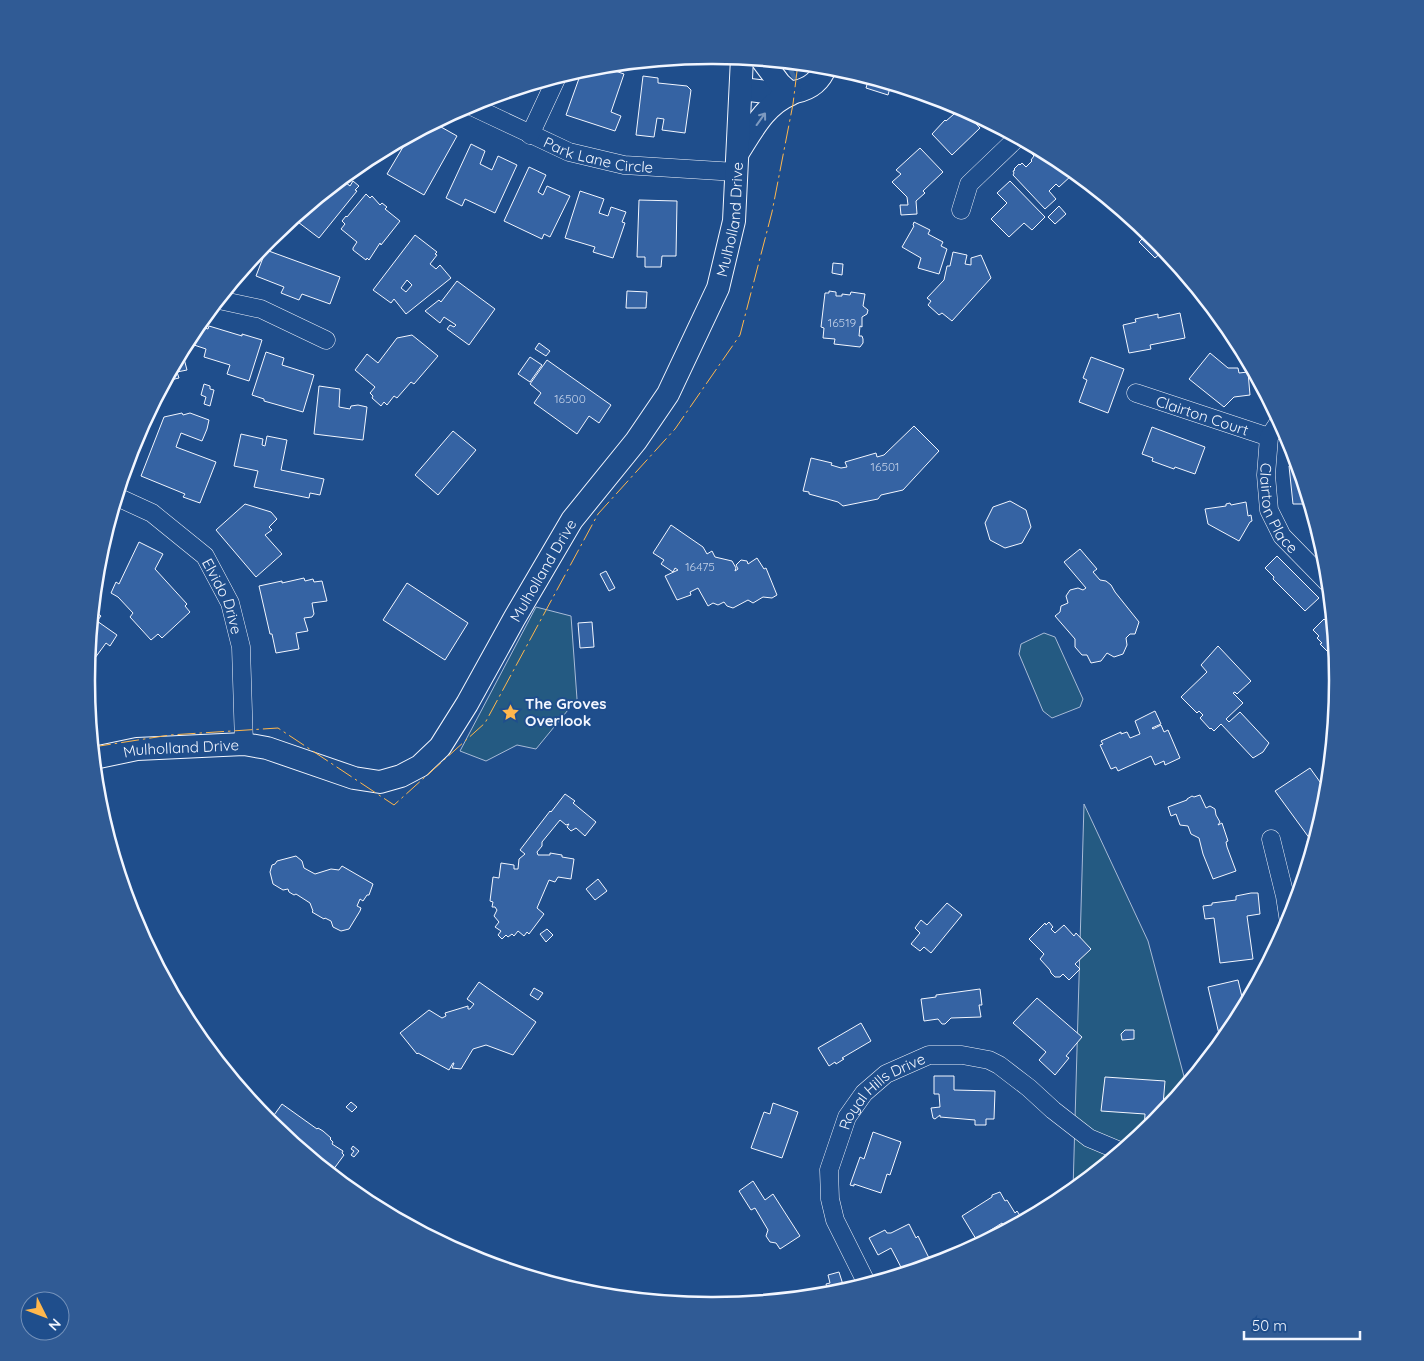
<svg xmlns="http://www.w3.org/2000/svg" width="1424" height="1361" font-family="Quicksand,sans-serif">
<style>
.green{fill:#245a82;stroke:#a8bbd7}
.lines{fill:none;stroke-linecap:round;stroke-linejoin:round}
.stream{stroke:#3b69a3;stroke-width:4.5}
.building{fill:#3563a3;stroke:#f2f6ff;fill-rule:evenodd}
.minor-casing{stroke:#f2f6ff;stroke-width:19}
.major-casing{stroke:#f2f6ff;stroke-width:24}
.minor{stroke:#1f4e8c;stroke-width:18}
.major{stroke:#1f4e8c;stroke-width:22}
.power{stroke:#ffb74d;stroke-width:1;stroke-dasharray:18 4 2.5 4;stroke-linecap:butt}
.oneway{stroke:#7e9ac0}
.labels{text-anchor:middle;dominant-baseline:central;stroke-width:4;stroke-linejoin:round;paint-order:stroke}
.number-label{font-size:12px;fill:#c3d1e8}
.street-label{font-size:15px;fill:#f2f6ff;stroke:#1f4e8c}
.poi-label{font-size:15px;font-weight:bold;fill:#f2f6ff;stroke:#1f4e8c;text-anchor:start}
.rim{fill:none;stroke:#f2f6ff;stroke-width:2.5}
</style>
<rect width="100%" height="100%" fill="#1f4e8c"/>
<path class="green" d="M536,607L571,616L577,699L536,749L517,745L486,761L460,751Z
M1044,633L1055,637L1083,699L1080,707L1052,718L1043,711L1019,654L1021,644Z
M1084,804L1148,941L1186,1084L1154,1123L1073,1190Z"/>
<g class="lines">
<path class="stream" d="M787,62L794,77"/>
</g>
<path class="building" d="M601,66L624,74L611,112L621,116L615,131L566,115L582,70Z
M643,76L658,78V83L687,86L691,90L685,133L662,130L664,119L657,118L654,137L636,135Z
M869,78L891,84L888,95L866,88Z
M961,108L980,128L952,155L932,134L945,120L946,121Z
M434,123L457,136L424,195L387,174L409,137Z
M471,144L485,151L480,164L492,170L498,156L517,165L495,213L465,199L462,206L446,198Z
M1031,145L1060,161L1072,175L1059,187L1056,184L1049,191L1056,199L1045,209L1013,175L1014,173L1013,171L1015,170L1014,169L1019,164L1020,165L1022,163L1026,167L1032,161L1031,160L1034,156L1027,149Z
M920,148L943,172L923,191L925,193L916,201L917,214L901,215L900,205H908L907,197L892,182L901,174L896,170Z
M529,167L546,175L538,192L543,195L547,186L570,196L550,237L544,234L542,239L504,221Z
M341,179L350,186L353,181L359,186L355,190L357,191L319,238L294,219Z
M1010,181L1045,217L1032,230L1024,223L1009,237L991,219L1007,203L997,193Z
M580,191L604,199L599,213L608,216L611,207L626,212L622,222L625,223L613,258L593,252L595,247L565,238Z
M366,194L370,198L372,196L380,205L382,203L387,207L385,209L400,221L381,245L380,243L369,260L367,258L366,260L353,250V248L357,242L341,229L345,224L342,221L346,216L347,217Z
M639,200L677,201L676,256H662L661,267H645V257H637Z
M1059,206L1066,214L1055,224L1048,217Z
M914,222L930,230L928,234L943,242L941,246L947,249L939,274L918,268L921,258L902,247L914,226L913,225Z
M1148,233L1164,250L1155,258L1139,242Z
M415,235L437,252L435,254L437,255L430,264L436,269L440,265L451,278L406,314L394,299L391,303L373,290ZM407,280L412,285L406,292L401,288Z
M266,250L340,277L330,304L302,294L299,300L281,293L284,287L256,276Z
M953,252L967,255L965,264L971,265V258L981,255L991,278L952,321L942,313L939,315L928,305L931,301L927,298L944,280L947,266H950Z
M833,263L843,264L842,275L832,273Z
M457,281L495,309L469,345L447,329L450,325L454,327L456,325L444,317L440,323L425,311L439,300L441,302Z
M1189,281L1201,295H1200L1188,282Z
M627,291L647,292L646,308H626Z
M829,291L836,292V296H842V294L850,295L851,292L865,294L863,306L868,310L867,314L862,317V327L860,326L859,336H862L863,339V343L860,347L834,344L835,339L823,338L824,328L821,327L825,293H829Z
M1180,313L1185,338L1150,345L1151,349L1129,353L1123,325L1136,322L1135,319L1158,314V318Z
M198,326L208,329L209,326L242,336V334L262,340L249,381L227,374L230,365L204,357L206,349L188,343L192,333Z
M412,335L438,356L414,384L411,382L397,398L394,396L387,405L384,402L381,406L372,398L373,396L370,393L375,387L355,370L367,354L378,363L397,338Z
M539,343L550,351L546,356L535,349Z
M182,351L187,370L177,372L179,378L166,381Z
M266,352L284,358L282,365L314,375L303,412L264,401V399L252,395Z
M1210,353L1228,368H1238L1239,373L1248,372L1250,395L1234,397L1224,407L1189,379Z
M530,357L542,365L530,382L518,374Z
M1091,357L1124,369L1108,413L1079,402L1087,380L1083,378Z
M547,360L611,405L599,423L589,416L577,434L534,403L541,393L530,384Z
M204,384L210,386V389L214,390L210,406L204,404L206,397L201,395Z
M319,386L340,389L339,407L350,409L351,406L358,405L367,407L363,440L314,434Z
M182,413L183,415L190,413L209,420L207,429L202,441L181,433L176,447L216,462L200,503L183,497L185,494L141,476L164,417Z
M914,426L939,451L903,490L881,495L878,499L843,506L838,502L809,494V492L803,491L811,458L832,463L831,465L841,468L847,467L845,462L876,453L877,457L884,455Z
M1152,427L1205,447L1195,474L1175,467L1174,469L1152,461L1153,458L1142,454Z
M453,431L476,450L438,495L415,475Z
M241,434L263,439L262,445L265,446L267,436L287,440L281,470L324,479L320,495L310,493L309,498L254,487L258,471L234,466Z
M1297,465L1309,504H1293L1289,466Z
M1010,501L1026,510L1031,527L1022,543L1005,548L990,540L985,523L993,507Z
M1246,502L1248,516L1251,515L1252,521L1250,522L1239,541L1208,524L1205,509L1226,506V504L1230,503L1231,505Z
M245,504L271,512L277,519L269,527L272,530L265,535L282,554L256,577L216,530Z
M111,518L97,573L99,558Z
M671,525L703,547L707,554L712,551L715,557L732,561L736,568L735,571L738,569L736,565L741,560L747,561L748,564L757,558L764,569L766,568L777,595L772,598L763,597L753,603L748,600L733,608L727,606L724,602L718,605L713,603L708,606L698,588L690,592L691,595L677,600L665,576L678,570L675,568L673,572L661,564L664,560L653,553Z
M1316,527L1322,548L1310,532Z
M139,542L163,554L155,569L187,604L185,606L190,612L162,638L158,634L151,640L130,617L133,613L118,597L111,593L116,582L119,584Z
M1080,549L1097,569L1093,572L1100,580L1106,581L1111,585L1115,592L1139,622L1135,634H1130L1126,638L1127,645L1123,654L1114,657L1107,653L1101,661L1091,663L1087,655H1082L1075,647V639L1055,616L1060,612L1061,606L1068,603L1066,596L1070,590L1078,588L1083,590L1086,588L1064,562Z
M1277,556L1319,598L1305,611L1273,579L1274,577L1265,568Z
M606,571L615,588L609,591L600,574Z
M304,578L305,581L313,579L314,582L322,581L327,601L312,603L314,614L312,617L304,618L308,631L296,633L299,649L276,653L272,634H270L259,586L282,581V583Z
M407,583L468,623L445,660L383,620Z
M93,610L101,616L97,621L117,635L110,646L106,643L95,658L89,654Z
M1324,619L1332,627L1335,659L1320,644L1322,643L1317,638L1319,636L1313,630Z
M592,622L594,647L580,648L578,623Z
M1218,646L1251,681L1237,694L1235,692L1233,693L1243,703L1226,719L1229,722L1240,712L1269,743L1263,752L1253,758L1221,724L1214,731L1211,728L1210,729L1200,718L1203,715L1199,711L1197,713L1181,697L1207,672L1201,665Z
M1155,711L1161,724L1152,728L1153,729L1161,725L1164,732L1168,730L1180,758L1165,765L1164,761L1155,765L1151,756L1118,771L1116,767L1111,769L1100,745L1103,744L1101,741L1121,732V734L1127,732L1130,738L1140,734L1135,721Z
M1310,768L1325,789L1320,794L1323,798L1326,796L1312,848L1307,841L1310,839L1275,791Z
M565,794L575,801L573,803L596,822L585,836L576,828L571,831L567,827L569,824L566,825L560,820L542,842V846L537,852L538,855H550V853L562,855V857L574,859L571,879L558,877L555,882L549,880L537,908L544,914L529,934L527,932L524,936L518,931L514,936L512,934L508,937L506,935L502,939L498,935L501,931L495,927L499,922L494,916L497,910L495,907H492L493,902L490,901L493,877L499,878L501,863L514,865V869H518L519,859L525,854L520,850L550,811L551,812Z
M1200,795L1206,808L1210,806L1215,809L1216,815L1220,822L1218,825L1222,823L1228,841L1226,842L1227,847L1236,871L1213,879L1203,854L1199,838L1191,834L1188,826L1180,825L1176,814L1171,816L1168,807L1187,800V799L1192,796L1194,797Z
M296,856L302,861L304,868L315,874L331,869L339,870L342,866L373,884L369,895H367L363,901L360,899L357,906L361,908L360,911L349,929L341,931L333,927L331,921L325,918L324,919L312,912L313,911L310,903L296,894L294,895L289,892L288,889L283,890L273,884L270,872L272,865L275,864L277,861Z
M598,879L607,891L595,900L586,889Z
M1251,893H1258L1260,914L1247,916L1253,959L1220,963L1214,918L1205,919L1203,906L1212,905V903L1236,900V896Z
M947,903L962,915L931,953L924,947L920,951L911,944L920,933L915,928L921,920L927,925Z
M1049,922L1053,927L1051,929L1055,933L1064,925L1074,936L1076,933L1091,949L1075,964L1080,969L1069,980L1063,974L1060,977H1055L1051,973L1050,970L1040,959L1044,954L1029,939L1045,923L1046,925Z
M547,929L553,935L546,942L540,934Z
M1238,980L1242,997L1250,995L1232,1028L1230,1031L1219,1034L1208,987Z
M479,982L536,1022L513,1055L486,1045L473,1049L461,1069L452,1068L454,1063H453L449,1070L418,1053L417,1054L400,1033L429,1010L442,1018L446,1016L445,1013L468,1006V1009H470L474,1004L467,999Z
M534,988L543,993L538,1000L530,995Z
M980,989L982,1005H979L981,1017L951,1018L945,1024H942L938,1019L924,1021L921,999L936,997V995Z
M1037,998L1082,1037L1066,1056L1069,1058L1055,1075L1039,1060L1046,1052L1013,1023Z
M861,1023L871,1041L842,1058L844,1059L836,1064L835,1062L829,1066L818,1048Z
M1125,1030H1134V1039L1122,1040L1121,1034Z
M934,1076H954V1090L995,1091L994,1119H986V1125H975V1120L940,1117V1115L935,1119L933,1118L931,1108L940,1107L939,1094H934Z
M1105,1077L1165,1081L1163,1105H1167V1108L1154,1123L1144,1131L1145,1114L1101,1111Z
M351,1102L357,1107L352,1112L346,1107Z
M773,1103L798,1112L782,1158L751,1148L764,1112L770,1114Z
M282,1104L317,1129L318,1128L323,1131L331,1138L330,1139L333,1142L332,1144L343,1151L342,1153L344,1155L333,1170L316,1157L315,1159L307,1154L269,1122Z
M873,1132L901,1142L890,1175L887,1174L881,1193L854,1184V1186L850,1185L860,1157L864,1159Z
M353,1146L359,1151L354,1157L351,1155L354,1151L351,1149Z
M753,1181L765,1200L773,1194L800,1236L780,1249L776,1243L770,1242L766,1236L768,1230L755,1208L751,1210L739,1191Z
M1000,1192L1005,1201L1007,1200L1015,1213L1017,1211L1023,1220L1006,1229L1002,1223L986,1233V1235L982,1238L979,1237L976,1239L962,1216L992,1197V1195Z
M909,1224L916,1238L918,1236L931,1262L919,1268L904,1273L891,1248L878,1255L869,1238L885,1230L887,1233H891Z
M839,1272L845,1291L829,1295L826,1284L830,1283L828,1275Z"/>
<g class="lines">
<defs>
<g id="minor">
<path id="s1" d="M469,105L569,152L624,165L736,172"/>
<path d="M530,135L557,77"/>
<path d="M961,210L969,184L1017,138"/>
<path d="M219,300L261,309L326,340"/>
<path id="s2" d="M1136,393L1269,437"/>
<path id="s3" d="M1279,422L1269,437L1266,475L1269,510L1282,536L1328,583"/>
<path id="s4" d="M117,497L152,513L205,556L230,603L241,647L244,744"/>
<path d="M1271,839L1285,896L1289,922"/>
<path id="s5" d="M867,1284L835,1220L830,1199L829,1170L847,1117L864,1093L886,1074L929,1055H962L989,1060L999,1065L1029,1088L1053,1110L1089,1138L1120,1151"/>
</g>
<g id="major">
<path d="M741,89C772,92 812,103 826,66"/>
<path d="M739,151C753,129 766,104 791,94L780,84L762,60"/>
<path id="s6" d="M94,758L137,749L244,744L267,748L354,778L380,782L401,776L420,766L440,747L467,704L514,619L572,520L636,441L668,394L718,288L734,221L742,58"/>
</g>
</defs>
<use href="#minor" class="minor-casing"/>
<use href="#major" class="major-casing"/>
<use href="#minor" class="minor"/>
<use href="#major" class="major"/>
<path class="power" d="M93,747L170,735L278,728L394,805L485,723L598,514L675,429L740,335L772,212L793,104L798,63"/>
</g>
<defs><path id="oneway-shaft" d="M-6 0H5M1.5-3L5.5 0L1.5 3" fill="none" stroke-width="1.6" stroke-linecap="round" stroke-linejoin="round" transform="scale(1.25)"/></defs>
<use class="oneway" href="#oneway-shaft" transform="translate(761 119) rotate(-54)"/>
<defs>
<symbol id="sight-bare" viewBox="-9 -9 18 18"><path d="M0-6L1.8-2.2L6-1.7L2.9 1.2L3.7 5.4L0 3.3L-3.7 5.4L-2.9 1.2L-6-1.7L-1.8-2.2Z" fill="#ffb74d" stroke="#1f4e8c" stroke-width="2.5" paint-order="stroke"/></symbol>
</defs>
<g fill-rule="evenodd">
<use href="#sight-bare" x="498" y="700" width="25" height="25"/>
</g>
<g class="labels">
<g class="number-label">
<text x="842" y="322">16519</text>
<text x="570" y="398">16500</text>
<text x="885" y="466">16501</text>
<text x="700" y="566">16475</text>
</g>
<g class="street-label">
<text stroke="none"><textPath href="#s1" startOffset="140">Park Lane Circle</textPath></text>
<text stroke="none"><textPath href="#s6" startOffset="972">Mulholland Drive</textPath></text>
<text stroke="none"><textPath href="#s2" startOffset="70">Clairton Court</textPath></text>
<text stroke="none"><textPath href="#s3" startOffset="92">Clairton Place</textPath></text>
<text stroke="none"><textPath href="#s6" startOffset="568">Mulholland Drive</textPath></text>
<text stroke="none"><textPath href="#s4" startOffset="151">Elvido Drive</textPath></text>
<text stroke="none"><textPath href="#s6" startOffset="88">Mulholland Drive</textPath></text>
<text stroke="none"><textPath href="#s5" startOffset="222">Royal Hills Drive</textPath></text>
</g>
<g class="poi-label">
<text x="525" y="703">The Groves<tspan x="525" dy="17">Overlook</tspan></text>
</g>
</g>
<path d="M0 0H1424V1361H0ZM711 64H713A616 616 0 0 1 1329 680V681A616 616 0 0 1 713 1297H711A616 616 0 0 1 95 681V680A616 616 0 0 1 711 64Z" fill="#305b95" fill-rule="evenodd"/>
<path class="rim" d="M711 64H713A616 616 0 0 1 1329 680V681A616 616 0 0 1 713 1297H711A616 616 0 0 1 95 681V680A616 616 0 0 1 711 64Z"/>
<g transform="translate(45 1316) rotate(132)"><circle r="24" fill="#1f4e8c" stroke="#7391ba"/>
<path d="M0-4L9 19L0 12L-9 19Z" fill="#ffb74d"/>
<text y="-8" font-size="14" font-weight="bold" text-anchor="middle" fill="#f2f6ff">N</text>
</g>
<path d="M1244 1331v8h116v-8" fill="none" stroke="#f2f6ff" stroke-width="2.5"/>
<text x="1252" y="1331" font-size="15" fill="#f2f6ff" stroke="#1f4e8c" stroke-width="4" paint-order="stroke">50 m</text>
</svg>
